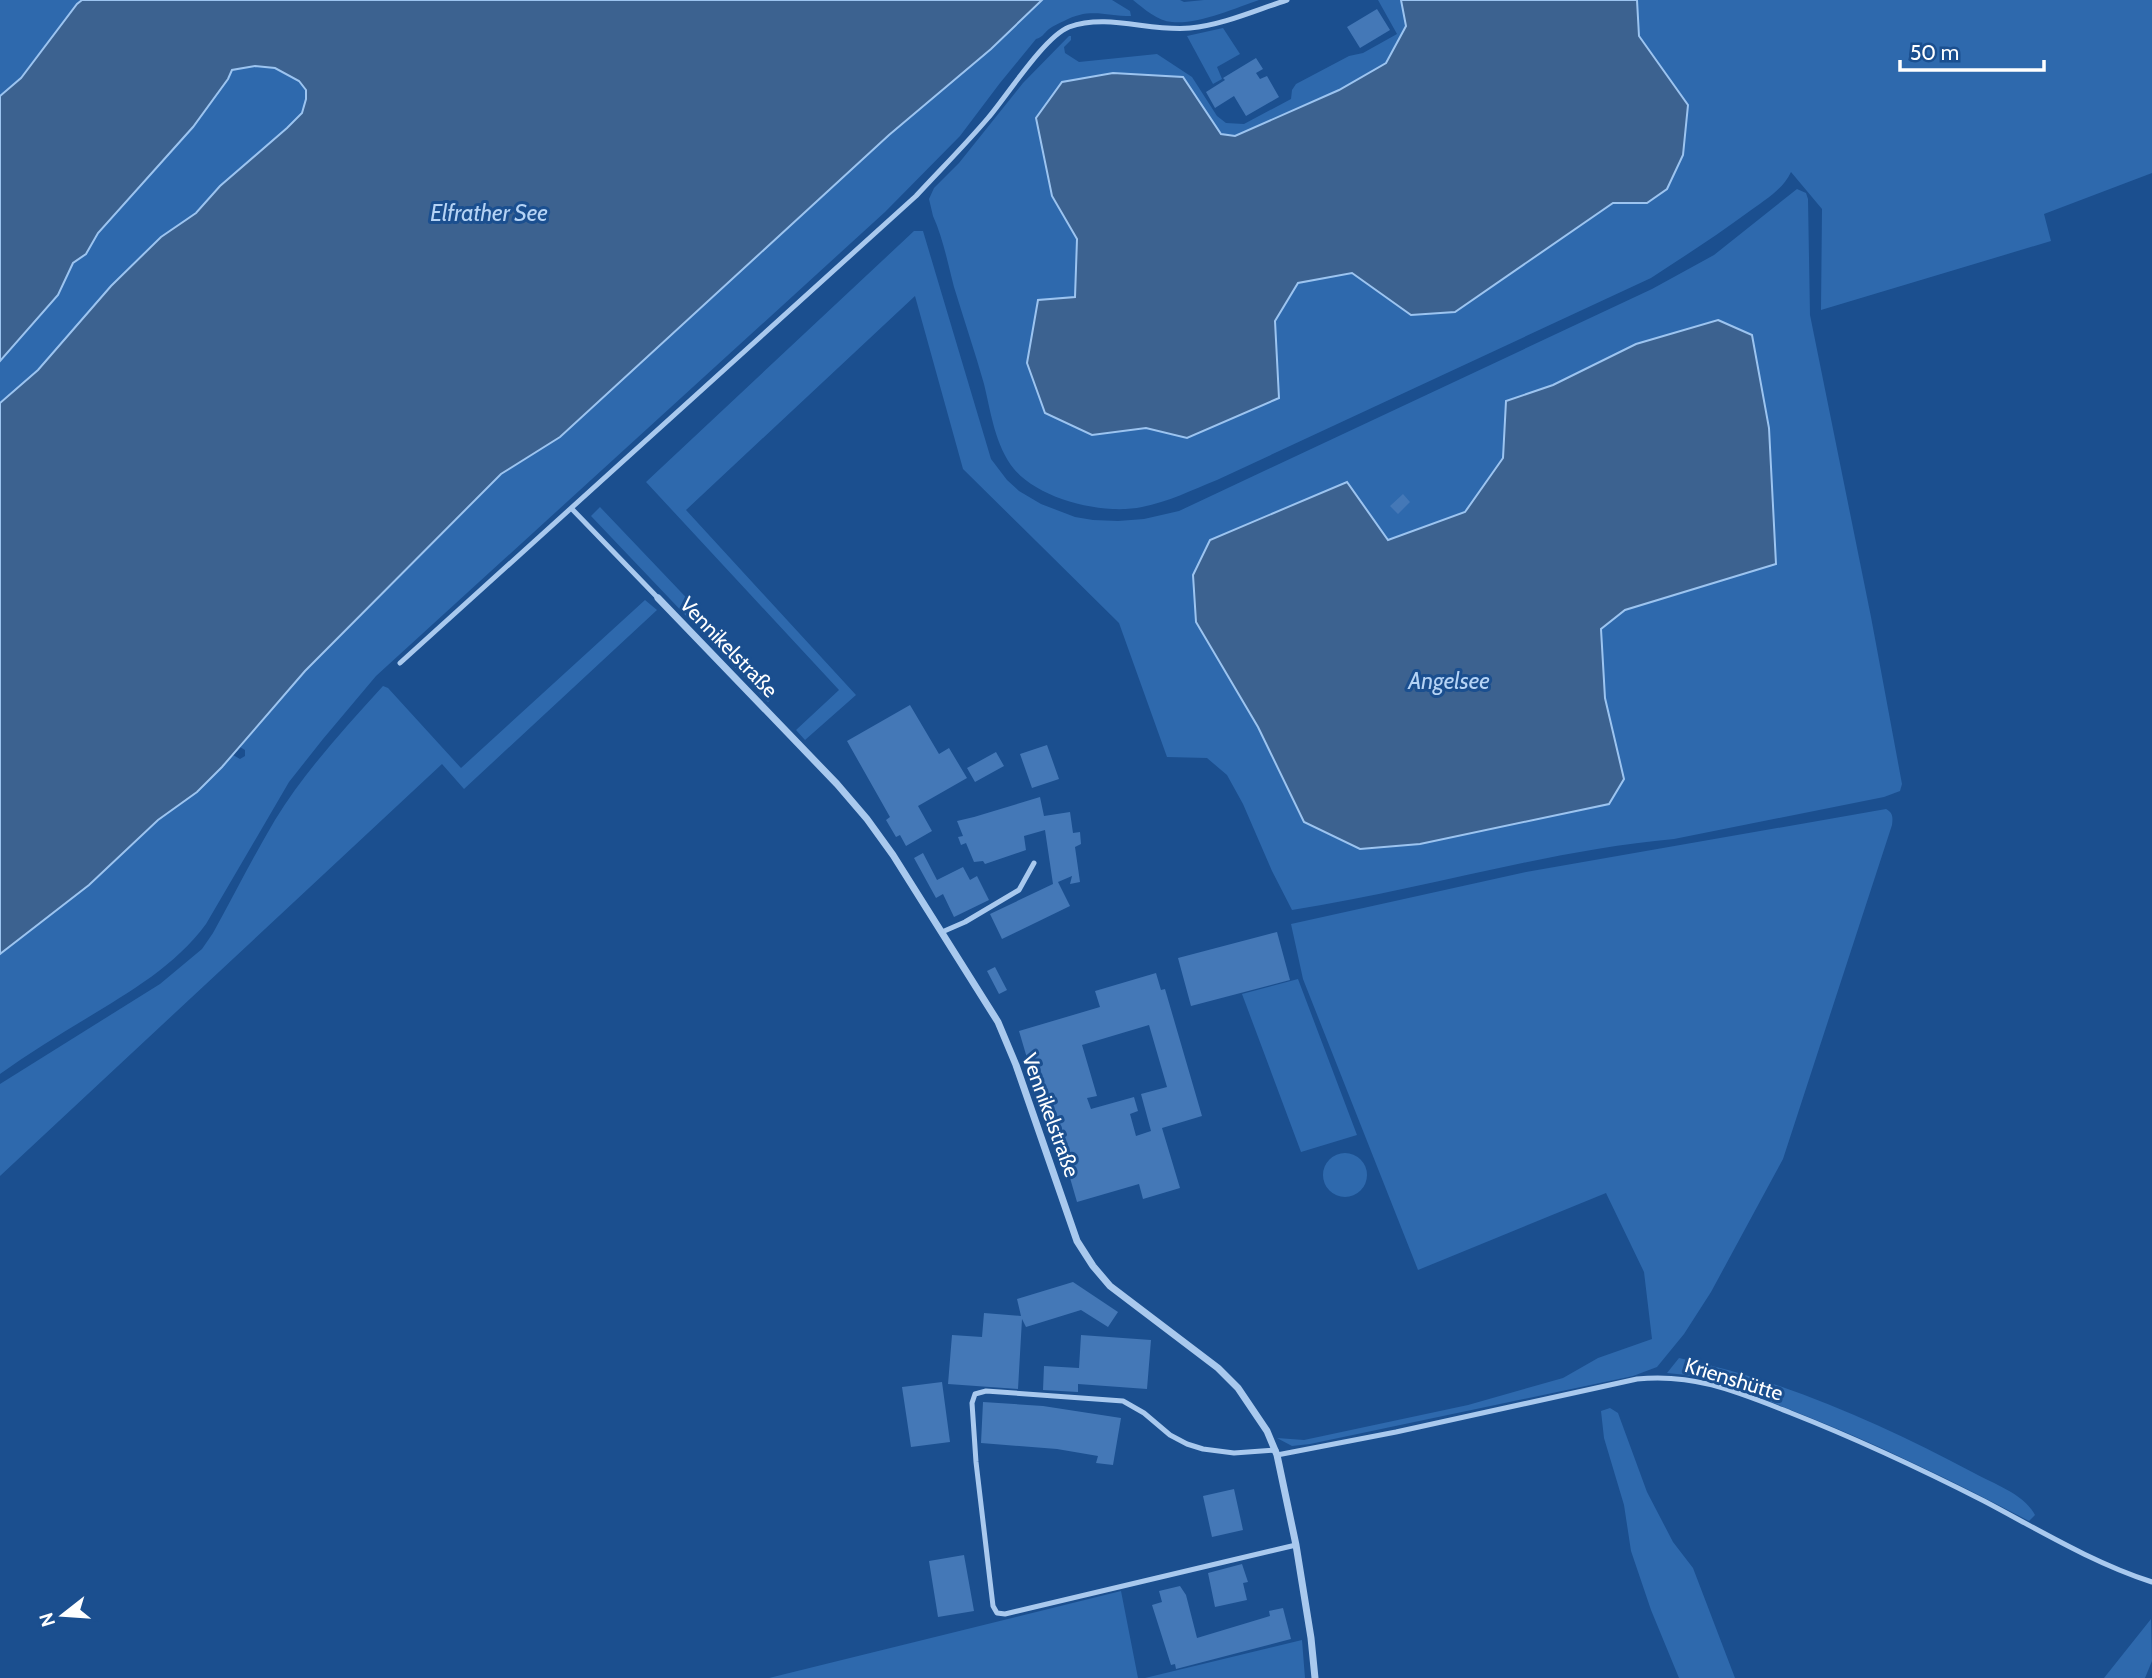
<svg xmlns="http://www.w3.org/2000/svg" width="2152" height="1678" font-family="Cabin,sans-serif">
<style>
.green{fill:#2e69ad;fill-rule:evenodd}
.water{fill:#3c6290;stroke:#9cc4f0;stroke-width:2}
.building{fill:#4478b7;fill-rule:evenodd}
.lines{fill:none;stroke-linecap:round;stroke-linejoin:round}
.service{stroke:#a9c9ee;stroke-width:5}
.minor{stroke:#a9c9ee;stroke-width:7}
.labels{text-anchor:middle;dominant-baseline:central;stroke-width:6;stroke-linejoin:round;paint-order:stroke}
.street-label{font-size:21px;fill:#fff;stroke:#1b4f8f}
.water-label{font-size:23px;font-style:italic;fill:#b5d3f5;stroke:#1b4f8f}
</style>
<rect width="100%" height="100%" fill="#1b4f8f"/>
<path class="green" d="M0,0H82L77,4L20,78L0,96Z
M1042,0H1112L1130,11L1131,16C1106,16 1089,7 1064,21C1059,23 1053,26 1049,29C1043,34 1043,37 1036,39L1000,83L960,136L885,212L376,676L323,739L289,782L206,924C175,966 131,991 87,1018C57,1036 28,1054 0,1074V954L89,885L158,820L197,792L233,755L240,759L245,756V750L240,747L305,671L501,474L560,437L889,135L991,49Z
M1133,0H1180L1184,2L1204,0H1259C1236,8 1196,25 1172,22C1158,21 1144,9 1133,0Z
M1378,0H1401L1406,26L1386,63L1339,90L1235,136L1221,134L1052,196L1077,239L1075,297L1039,300L1092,435L1146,428L1187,438L1279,398L1275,321L1298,283L1352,273L1411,315L1570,232L1613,203H1647L1688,105L1639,36L1637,0H2152V173L2044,214L2051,241L1821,310L1822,209L1791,172C1782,191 1763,201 1747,213C1716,236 1683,257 1651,278L1217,480C1192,490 1168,502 1142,507C1104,515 1040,500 1014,469C995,445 991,413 984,384C975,352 964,320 954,287C948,264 943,238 933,216L929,199L934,188L959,163L1023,83L1069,36H1071V40L1064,47L1065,53L1079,62L1157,54L1192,77L1217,116L1226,123L1244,124L1291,99L1292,90L1296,84L1349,56L1363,53L1397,34Z
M1223,28L1240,54L1217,67L1222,79L1213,84L1187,36Z
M255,66L275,68L299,81L306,90V99L302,113L287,128L220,186L196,213L161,237L38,370L0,403V361L58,295L73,263L86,254L98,233L231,70Z
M1797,189L1806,193L1808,199L1810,315L1871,617L1902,784L1900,791L1884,797L1674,839C1544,851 1420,890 1292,910L1272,871L1243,804L1227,775L1207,758L1167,757L1119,623L963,469L915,296L686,510L856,695L805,740L796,730L839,690L646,482L914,231H923L991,459L1007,480L1019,491L1041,504L1075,517L1093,520L1118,521L1144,519L1179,511L1652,289L1714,255ZM1718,320L1752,335L1769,428L1776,564L1625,610L1601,629L1605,698L1624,779L1609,804L1420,844L1360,849L1304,822L1258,727L1346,482L1388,540L1465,512L1503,458L1506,401L1553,385L1636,344Z
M600,507L777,693L768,702L591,516Z
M645,600L657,610L464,789L442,764L0,1176V1084L160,984L202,949L213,933C234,895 253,857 275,820C305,771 345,728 383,686L388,688L461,768Z
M1886,809C1893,813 1893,817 1892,825L1783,1159L1711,1292L1684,1334L1657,1367L1633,1376L1310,1444L1292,1446L1277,1438L1304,1440L1468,1405L1563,1378L1598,1358L1652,1339L1644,1272L1606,1193L1418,1270L1303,979L1291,924L1526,872Z
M1298,979L1357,1135L1301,1152L1242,994Z
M1323 1175a22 22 0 1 1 44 0a22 22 0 1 1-44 0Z
M1679,1358C1783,1380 1880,1423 1974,1473C1994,1484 2024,1494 2035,1515L2029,1521C1951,1480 1873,1442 1791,1410C1751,1394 1711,1376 1667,1373Z
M1610,1408L1618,1413L1647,1492L1673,1542L1693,1568L1735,1678H1679L1651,1610L1631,1551L1624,1505L1604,1438L1601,1411Z
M1121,1591L1138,1678H769Z
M2151,1619L2152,1661L2145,1678H2104Z
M1302,1640L1305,1678H1145Z"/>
<path class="water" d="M82,0H1042L991,49L889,135L560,437L501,474L305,671L222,767L197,792L158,820L89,885L0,954V403L38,370L111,286L161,237L196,213L220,186L287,128L302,113L306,99V90L299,81L275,68L255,66L232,70L228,79L193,127L98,233L86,254L73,263L58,295L0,361V96L21,78L77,4Z
M1401,0H1637L1639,36L1688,105L1683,155L1667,189L1647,203H1613L1455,312L1411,315L1352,273L1298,283L1275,321L1279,398L1187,438L1146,428L1092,435L1045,413L1027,363L1038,300L1075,297L1077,239L1052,196L1036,118L1062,82L1113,73L1183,77L1221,134L1235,136L1339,90L1386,63L1406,26Z
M1718,320L1752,335L1769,428L1776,564L1625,610L1601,629L1605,698L1624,779L1609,804L1420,844L1360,849L1304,822L1258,727L1196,622L1193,575L1210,540L1347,482L1388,540L1465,512L1503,458L1506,401L1553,385L1636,344Z"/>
<path class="building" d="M1377,9L1390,30L1360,48L1347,27Z
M1256,58L1263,69L1256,73L1260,79L1267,76L1279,97L1246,116L1234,96L1215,108L1206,92L1225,80L1223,78Z
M1403,494L1410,502L1398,514L1390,506Z
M910,705L939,754L949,748L967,778L918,806L932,831L906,846L900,835L896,837L886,820L890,817L847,741Z
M1047,745L1059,779L1032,788L1020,754Z
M996,752L1004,766L975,782L967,768Z
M1040,797L1044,816L1070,812L1073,833L1080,832L1081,844L1075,847L1080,882L1070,884L1072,876L1058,882L1070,906L1002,939L990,914L1053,884L1045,830L1024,836L1026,850L985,864L983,861L974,862L966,843L961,845L958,837L963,836L957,821L974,817Z
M923,853L937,880L963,867L970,880L977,876L989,900L954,917L943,894L936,898L914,858Z
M1277,932L1290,980L1191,1006L1178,958Z
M995,967L1007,990L999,994L987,971Z
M1156,973L1161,990L1165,989L1202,1116L1162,1128L1180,1188L1143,1199L1139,1184L1077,1202L1050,1109L1043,1112L1019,1031L1100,1007L1095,991ZM1149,1025L1167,1087L1141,1094L1151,1131L1136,1136L1130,1114L1138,1111L1134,1097L1091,1109L1087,1098L1097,1096L1082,1045Z
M1073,1282L1118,1312L1108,1327L1081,1310L1026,1327L1022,1319L1018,1389L948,1384L952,1335L982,1337L984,1313L1021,1316L1017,1299Z
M1081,1335L1151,1340L1147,1389L1078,1384V1392L1043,1390L1044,1366L1079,1368Z
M942,1382L950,1442L911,1447L902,1387Z
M983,1402L1043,1406L1121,1418L1113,1465L1096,1463L1098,1456L1057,1449L981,1443Z
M1234,1489L1243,1530L1212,1537L1203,1496Z
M964,1555L974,1611L938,1617L929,1561Z
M1242,1564L1248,1582L1243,1583L1247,1600L1215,1607L1208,1573Z
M1180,1586L1186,1595L1197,1638L1270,1616L1269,1611L1283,1608L1291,1639L1176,1669L1175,1664L1171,1665L1152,1605L1162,1602L1159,1591Z"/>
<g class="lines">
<path class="service" d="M572,509L658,598
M400,663L916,196C940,170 965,145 988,118C1007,96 1044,37 1069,27C1108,13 1150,32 1190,28C1223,25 1256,10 1287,0
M942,932L965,922L1019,890L1034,863
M1276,1450L1234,1453L1203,1449L1187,1444L1170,1435L1144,1413L1123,1401L986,1391L975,1394L972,1403L976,1462L993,1606L997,1613L1005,1614L1296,1545
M1277,1455L1396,1432L1637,1379C1694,1373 1738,1392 1791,1413C1857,1439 1921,1469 1984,1501C2039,1530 2093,1563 2152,1582"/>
<path class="minor" d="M658,598L837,784L867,819L893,855L998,1022L1016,1065L1077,1241L1093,1266L1110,1286L1218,1368L1238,1388L1267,1431L1277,1455L1296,1545L1311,1638L1315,1678"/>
</g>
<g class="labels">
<g class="street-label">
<text transform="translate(729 647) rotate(46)">Vennikelstraße</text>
<text transform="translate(1051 1115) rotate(70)">Vennikelstraße</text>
<text transform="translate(1734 1379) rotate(17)">Krienshütte</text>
</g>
<g class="water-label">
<text x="489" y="213">Elfrather See</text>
<text x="1449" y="681">Angelsee</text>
</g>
</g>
<g transform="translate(63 1615) rotate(253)" stroke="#1b4f8f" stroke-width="5" paint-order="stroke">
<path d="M0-5L12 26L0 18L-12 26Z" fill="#ffffff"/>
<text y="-10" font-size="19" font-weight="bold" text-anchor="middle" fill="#ffffff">N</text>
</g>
<path d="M1900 60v10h144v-10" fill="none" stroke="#ffffff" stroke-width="3.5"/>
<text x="1910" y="60" font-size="21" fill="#ffffff" stroke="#1b4f8f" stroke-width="5" paint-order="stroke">50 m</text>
</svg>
